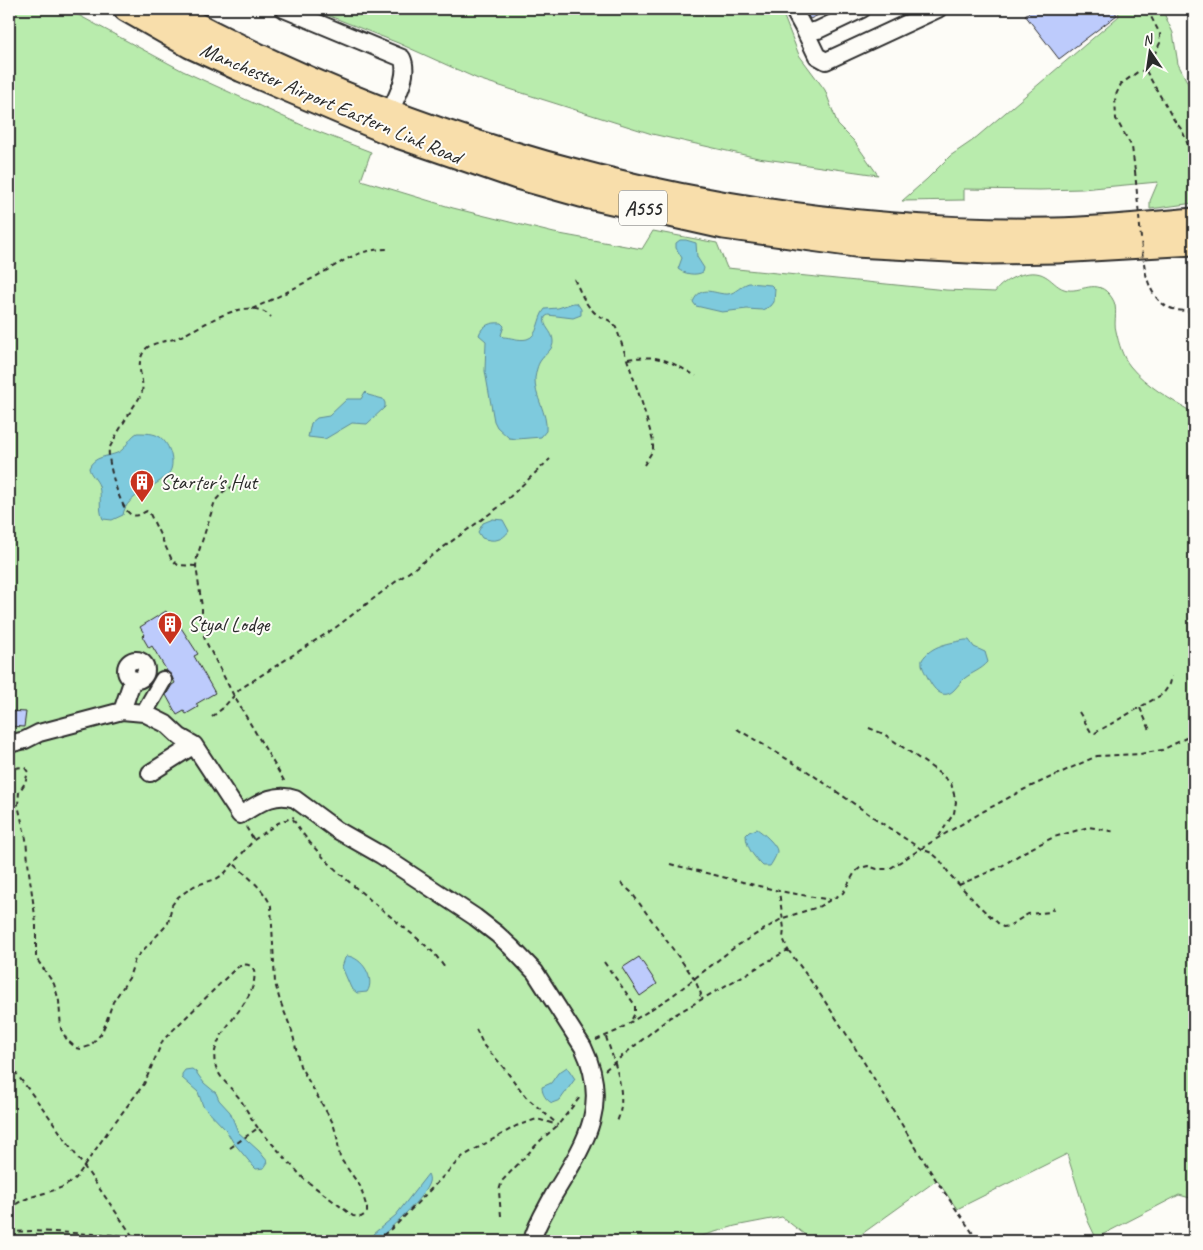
<svg xmlns="http://www.w3.org/2000/svg" width="1203" height="1250" font-family="Caveat,sans-serif">
<style>
.green{fill:#b9ecad;stroke:#728c6c}
.water{fill:#7ecadd;stroke:#5d8a96}
.building{fill:#bdcbfc;stroke:#2b2b2b}
.lines{fill:none;stroke-linecap:round;stroke-linejoin:round}
.minor-casing{stroke:#2b2b2b;stroke-width:20}
.highway-casing{stroke:#2b2b2b;stroke-width:29}
.path{stroke:#2b2b2b;stroke-width:2;stroke-dasharray:5 4;stroke-linecap:butt}
.minor{stroke:#fdfcf7;stroke-width:16}
.highway{stroke:#f8deab;stroke-width:25}
.path-bridge{stroke:#2b2b2b;stroke-width:2;stroke-dasharray:5 4;stroke-linecap:butt}
.labels{text-anchor:middle;dominant-baseline:central;stroke-width:4;stroke-linejoin:round;paint-order:stroke}
.shield{fill:#fdfcf7;stroke:#6a6a68;stroke-width:1}
.shield-label{font-size:20px;font-weight:bold;fill:#2b2b2b}
.street-label{font-size:21px;fill:#2b2b2b;stroke:#fdfcf7}
.poi-label{font-size:21px;fill:#2b2b2b;stroke:#fdfcf7;text-anchor:start}
</style>
<rect width="100%" height="100%" fill="#fdfcf7"/>
<filter id="ink" filterUnits="userSpaceOnUse"><feTurbulence type="fractalNoise" baseFrequency=".02" numOctaves="2"/><feDisplacementMap in="SourceGraphic" scale="10" xChannelSelector="R" yChannelSelector="G"/><feConvolveMatrix kernelMatrix="1 2 1 2 8 2 1 2 1" color-interpolation-filters="sRGB"/></filter>
<g filter="url(#ink)">
<path class="green" d="M9,9H67L183,71L306,127L371,152L361,180L453,208L554,233L642,249L653,231L717,243L727,268L946,290L995,292C1003,279 1031,267 1045,276C1051,279 1057,287 1064,289C1080,295 1097,275 1112,298C1119,308 1113,321 1116,331C1119,344 1122,356 1130,366C1145,385 1174,402 1194,413V1199L1179,1195L1096,1238L1088,1221L1067,1154L957,1209L937,1180L852,1241H813L782,1217L735,1226L685,1241H9Z
M312,9H781L799,55L825,90L838,125L854,141L878,175L758,158L652,134L478,79L398,43Z
M1118,9H1162L1173,33L1178,64L1194,95V203L1150,209V201L1158,182L1082,189L1040,190L964,189V200L902,201L927,179L950,156L972,141L1119,16Z"/>
<path class="water" d="M680,240H686L696,243L697,257L704,268L703,272C696,276 684,274 678,269L682,258L676,248V243Z
M749,283L771,285L775,289L774,302L771,306L762,310L747,309L722,312L696,306L693,302C701,283 716,295 728,294C736,293 741,285 749,283Z
M573,303H577L581,309V315L573,318L548,315L545,317C542,327 553,331 553,341C554,349 545,354 541,360C537,365 536,373 535,378C534,397 548,413 546,431L541,437L517,439L509,438L497,427L494,421L485,371L486,341L479,335C482,325 491,322 501,323L504,326L501,335L503,337C510,337 519,341 527,339C539,336 537,318 545,309L558,308Z
M365,392L368,395L383,399L385,403V407L367,424L352,423L325,439L308,437L311,423L317,418L329,416L347,399H361Z
M137,433C145,433 154,433 160,437C170,444 176,464 169,473C157,488 126,494 123,515L112,520L103,519C98,509 102,497 99,486C97,479 90,475 89,468C94,456 107,457 117,453C127,449 128,438 137,433Z
M493,519L503,520L509,531C502,541 493,542 482,538L478,532L483,523Z
M965,640H969L974,647L985,652L988,662C981,670 973,672 965,678C961,681 958,686 954,690C943,701 933,689 928,678C925,672 921,667 922,660C931,645 950,643 965,640Z
M757,829C762,832 777,845 777,851C777,855 772,863 770,866H763C755,858 746,848 746,835L749,832Z
M347,956C362,957 376,979 367,992L357,993L351,988L342,967L345,958Z
M567,1067L575,1079L560,1100L552,1103C546,1100 542,1094 542,1087L551,1083L558,1073Z
M192,1069L196,1072L204,1083L216,1093L219,1100L230,1112L238,1132L259,1151L268,1162L264,1168L256,1169L253,1166L233,1142L226,1130L203,1106L198,1092L182,1078V1074L185,1070Z
M428,1174C429,1176 430,1179 429,1182C425,1197 391,1228 379,1238L374,1237L373,1234L396,1215Z"/>
<path class="building" d="M804,9H832L810,19Z
M1034,9H1113L1117,15L1059,59L1025,15Z
M166,611L173,622L176,620L198,654L194,656L215,693L196,704L198,707L186,714L184,711L177,715L166,695L172,685L175,683L171,675L167,671L152,646L149,648L142,636L145,635L140,627Z
M9,711L26,712L24,727L9,726Z
M639,957L657,984L640,996L622,968Z"/>
<g class="lines">
<defs>
<path id="minor" d="M284,9L402,58C410,75 396,97 390,112
M793,9L804,29L807,32L818,30L862,9
M804,29L817,56L826,61L938,9
M126 670a10 10 0 1 1 20 0a10 10 0 1 1-20 0Z
M122,711L133,679
M144,713L163,680
M9,744L25,740L39,733L122,711L144,713L166,724L180,737L194,745L240,815C257,805 274,791 295,799L337,830L381,855L475,917L497,934L511,947L535,972L583,1047C612,1107 583,1146 553,1196C545,1211 536,1225 532,1241
M150,773L194,745"/>
<path id="highway" d="M127,9L190,45L242,69L392,133L517,176L581,194L724,226L855,244L988,251L1057,250L1194,242
M165,9C439,158 743,235 1055,231C1102,230 1148,225 1194,221"/>
</defs>
<use href="#minor" class="minor-casing"/>
<use href="#highway" class="highway-casing"/>
<path class="path" d="M1146,71L1174,120L1182,130L1192,155L1194,168
M1146,71L1160,43V34L1147,9
M1135,171L1132,147L1116,119L1115,97L1121,84L1139,71H1146
M1144,263C1148,293 1161,315 1194,310
M574,279C580,290 584,303 593,311C602,321 611,316 617,330L642,403L653,441V450L644,465
M252,309C276,298 299,286 322,273C348,259 358,249 390,249
M628,359C660,354 669,361 696,376
M234,486L224,491L215,501L197,557L196,566L202,607V627L205,640L234,696L286,784
M196,566L178,565L172,560L150,514L147,511C142,513 138,517 132,515C120,511 107,461 109,449C116,435 124,422 132,409C135,404 140,398 142,392C145,378 134,368 144,351C151,341 169,342 179,337C203,327 247,293 271,317
M1140,708L1150,730
M1079,712L1091,732L1095,733L1163,694L1170,684L1172,676
M212,717L223,708L240,689L335,628L394,583L499,507L550,459
M869,728L884,734L934,769L951,783L956,802L954,813L939,836
M737,729L807,771L886,826L921,849L932,853L939,859L951,876L979,906L999,924L1003,927L1009,926L1028,914L1050,912L1054,908
M9,774C14,769 17,766 25,768L28,772L25,783L19,792L18,805L26,839L29,872L36,923V958L54,984L59,1001L61,1029L67,1040L76,1048L80,1049L90,1046L101,1034L105,1025L113,1002L129,978L135,959L164,928L168,923L172,905L178,897L194,886L216,879L224,874L254,840L278,823L294,817
M293,819C322,868 391,914 434,953L445,968
M246,827L254,840
M670,864L779,891L831,900
M621,883L631,892L694,978L701,994L698,1000
M959,885L1000,867L1024,852L1054,837L1089,827L1116,832
M788,950C841,1019 883,1095 929,1169C944,1193 962,1217 978,1241
M604,962L635,1005V1013L632,1019
M476,1029L484,1046L500,1063L526,1097L556,1123
M606,1037C615,1064 629,1097 616,1124
M596,1040L617,1031L672,996L735,947L783,918L818,907L843,893L855,872L860,868L868,866L877,869H889L938,838L984,811L1023,790L1097,756L1140,754L1162,750L1194,734
M9,1064L48,1115L136,1241
M605,1070L669,1018L788,950L783,938L784,929L779,891
M230,1148L258,1128L304,1179L353,1216L361,1217L367,1213V1208L360,1186L340,1158L337,1137L333,1123L300,1066L292,1031L280,1001L275,983L271,906C264,889 247,876 234,864
M9,1210C28,1191 57,1196 76,1178L109,1130L144,1084L163,1040L235,969C242,964 249,962 254,970C260,1003 208,1031 215,1064C219,1079 231,1087 240,1099C246,1108 251,1119 258,1128
M501,1216L499,1191L502,1181L541,1140L558,1125L580,1097
M9,1232L33,1231L113,1235L141,1237L152,1241
M376,1241L397,1224L462,1157L516,1126L537,1119L558,1125"/>
<use href="#minor" class="minor"/>
<use href="#highway" class="highway"/>
<path class="path-bridge" d="M1135,171L1143,261"/>
</g>
</g>
<defs>
<symbol id="building-pin" viewBox="-11 -11 22 30"><path d="M0 17L-7.5 6A9.5 9.5 0 1 1 7.5 6Z" fill="#c8321e" stroke="#fdfcf7"/><path d="M-4-6H4V6H1V3H-1V6H-4ZM-2.5-4.3h1.7v1.8h-1.7ZM.8-4.3h1.7v1.8H.8ZM-2.5-1h1.7V.8h-1.7ZM.8-1h1.7V.8H.8Z" fill="#fff"/></symbol>
</defs>
<g fill-rule="evenodd">
<use href="#building-pin" x="128" y="468" width="28" height="38"/>
<use href="#building-pin" x="156" y="610" width="28" height="38"/>
</g>
<g class="labels">
<rect class="shield" x="619" y="190.5" width="48" height="35" rx="4"/>
<g class="shield-label">
<text x="643" y="208">A555</text>
</g>
<g class="street-label">
<text transform="translate(331 103) rotate(23)">Manchester Airport Eastern Link Road</text>
</g>
<g class="poi-label">
<text x="160" y="482">Starter's Hut</text>
<text x="188" y="624">Styal Lodge</text>
</g>
</g>
<rect width="1203" height="1250" fill="none" stroke="#fdfcf7" stroke-width="30"/>
<rect x="15" y="15" width="1173" height="1220" fill="none" stroke="#2b2b2b" stroke-width="2" filter="url(#ink)"/>
<g transform="translate(1150 52) rotate(347)" stroke="#fdfcf7" stroke-width="4" paint-order="stroke">
<path d="M0-4L9 19L0 12L-9 19Z" fill="#2b2b2b"/>
<text y="-8" font-size="14" font-weight="bold" text-anchor="middle" fill="#2b2b2b">N</text>
</g>
</svg>
